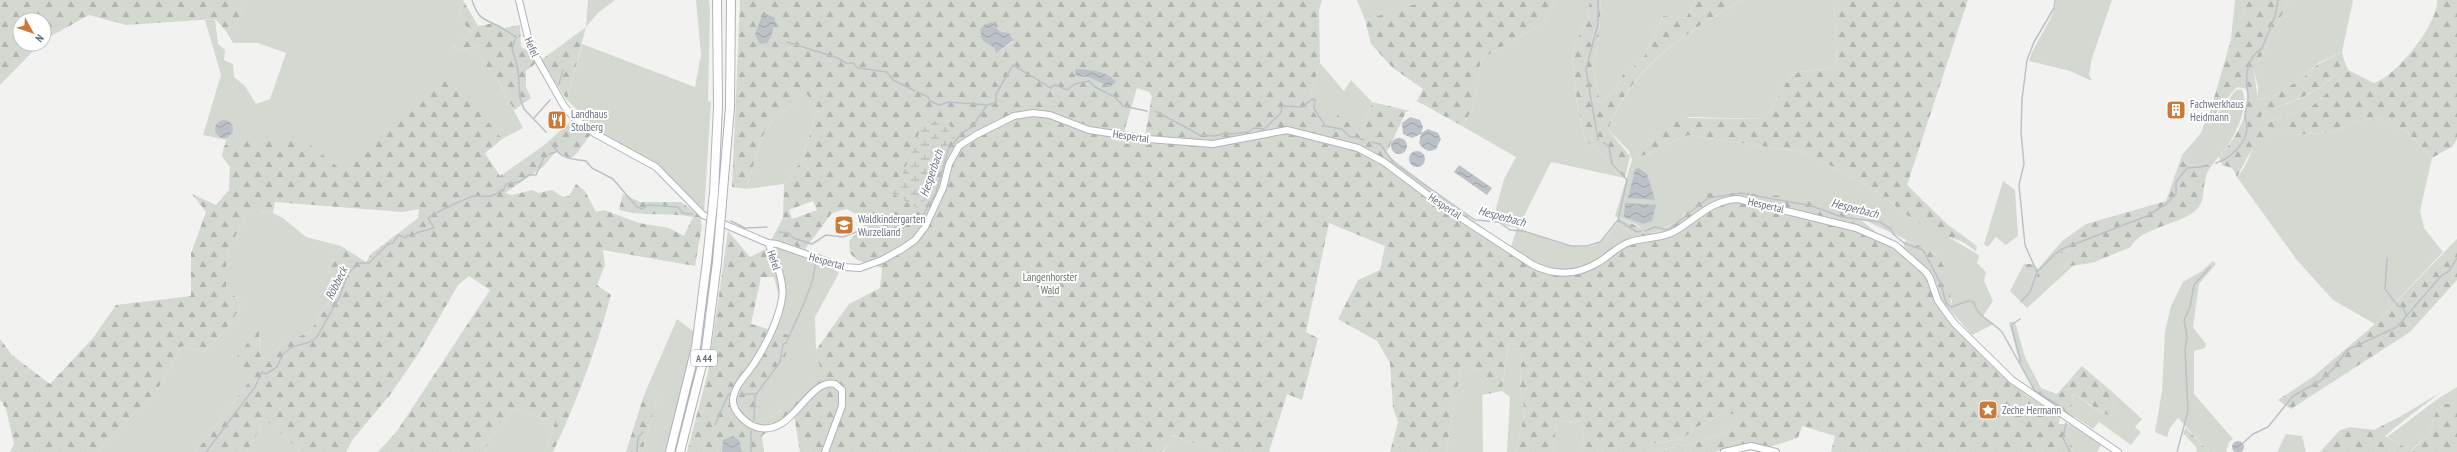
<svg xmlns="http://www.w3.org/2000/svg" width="2457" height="452" font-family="'PT Sans Narrow',sans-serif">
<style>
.grass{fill:#d3d9d1}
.forest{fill:url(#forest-firs);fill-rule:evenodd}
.wetland{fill:url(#wetland-marsh)}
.water{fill:url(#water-waves)}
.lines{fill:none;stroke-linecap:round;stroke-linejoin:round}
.stream{stroke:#bbc1c7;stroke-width:1.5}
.secondary-casing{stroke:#b1b4b9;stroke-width:8}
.highway-casing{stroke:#b2b3b7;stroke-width:10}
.secondary{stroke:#fff;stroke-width:6}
.highway{stroke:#fff;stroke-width:8}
.highway-bridge-casing{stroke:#b2b3b7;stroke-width:10;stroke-linecap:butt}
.highway-bridge{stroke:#fff;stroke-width:8}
.labels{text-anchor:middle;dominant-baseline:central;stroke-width:4;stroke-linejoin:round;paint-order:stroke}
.shield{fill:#fff;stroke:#949aa4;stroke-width:1}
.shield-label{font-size:10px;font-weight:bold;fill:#666e7d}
.street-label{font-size:11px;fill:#666e7d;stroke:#fff}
.poi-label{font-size:11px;fill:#666e7d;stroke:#fff;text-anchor:start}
.park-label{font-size:11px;fill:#647564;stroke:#fff}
.water-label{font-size:12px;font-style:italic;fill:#677481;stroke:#fff}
</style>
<defs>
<pattern id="forest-firs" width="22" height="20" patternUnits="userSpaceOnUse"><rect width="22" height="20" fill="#d3d9d1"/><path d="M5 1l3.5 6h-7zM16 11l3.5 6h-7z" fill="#afb4af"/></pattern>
<pattern id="wetland-marsh" width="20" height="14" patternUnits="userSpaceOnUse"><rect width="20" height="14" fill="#d3d9d1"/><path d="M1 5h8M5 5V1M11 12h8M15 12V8" fill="none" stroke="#afb4af"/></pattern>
<pattern id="water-waves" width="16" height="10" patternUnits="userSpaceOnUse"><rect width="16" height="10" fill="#bbc1c7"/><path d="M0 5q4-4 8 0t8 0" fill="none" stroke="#9ca1a7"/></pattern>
</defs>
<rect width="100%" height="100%" fill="#f2f3f0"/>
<path class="grass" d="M247,0H463L459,17L472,34L453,45L456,50L476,47L488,69L495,74L523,128L502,139L485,153L229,190L230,167L222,156L226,140L203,135L221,75L205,20L215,19L218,44L225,50L224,60L233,64L234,77L245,86L256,104L270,99L286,53L258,43H233L226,31L237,22Z
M588,0H615L598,13L586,27Z
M696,0H709L710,11L708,101L711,102L704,213L666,175L593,132L596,127L567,100L582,44L695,87L701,55Z
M1357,0H1429V1L1365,20Z
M1556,0H1590L1587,20L1572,52L1577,104L1585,141L1596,147L1625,178L1551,162L1518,228C1539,235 1580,257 1600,242C1607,237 1612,229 1617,223L1634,236V240C1618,249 1577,276 1559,274C1544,272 1522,255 1511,247L1517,228L1504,225L1495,212L1504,179L1516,157L1462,126L1472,110L1481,59L1543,23Z
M1601,0H1696L1686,18L1663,16L1642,61L1624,73L1614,92L1600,103L1593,65L1598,45Z
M1743,0H1834L1837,67L1792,73L1765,119L1689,117L1657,133L1637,157C1659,153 1668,141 1689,135L1809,153L1881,194L1904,213L1905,211L1977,254L1979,256L1977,263L1986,272L1984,281L1993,301L1983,316L1994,324L1972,335L1950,310L1952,301L1936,254L1856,216L1741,193H1732L1685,212L1680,220L1645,237L1639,226L1615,216L1632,160L1629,151L1608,130C1631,67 1687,31 1743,0Z
M2055,0H2112L2092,58L2089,75L2092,81L2070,71L2029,61C2032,46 2060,10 2055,0Z
M2235,0H2249L2231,39Z
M2289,0H2353L2342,52L2318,63L2304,77L2272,97L2258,100V87L2254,71Z
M2344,60L2348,70L2325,95L2311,107L2267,123L2261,116L2265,112C2293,102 2331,90 2344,60Z
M1320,63L1344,91L1351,80L1372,102L1361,138L1325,128L1308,104Z
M804,89L818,109L801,162L784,184L746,189L762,137L774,118L791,106Z
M2241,89C2254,105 2227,154 2212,163C2202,168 2192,166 2183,161L2182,155L2201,133L2204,124L2212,121L2236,90Z
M2376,117L2406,131L2432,158L2420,211L2424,228L2443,252L2375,324L2333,300L2296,259L2237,177C2256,156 2244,143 2280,129L2295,135L2334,132L2350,123Z
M2003,181L2015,190L2018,236L2006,245L1996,237L1988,247L1984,244Z
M247,212L273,213L283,218L306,237L341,246L328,269L335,290L310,332L285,342L265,361L260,355L259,329L249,382L196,452H97L156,392L182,346L204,352L228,327L242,304L226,287V255Z
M772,238L805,249L839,273L815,317L816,350L823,375L773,417L758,420L756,403L789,335L768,329L780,299L766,249Z
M2076,247L2081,250L2063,267L2073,266L2027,308L2010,291L2024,264L2025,274L2040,283L2038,271L2055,256Z
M2213,261L2216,264L2199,284L2193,327L2206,344L2205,348L2194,351V394L2233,439L2229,442L2226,452H2209L2178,418L2170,428L2167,437L2155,432L2162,391L2165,331L2171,306L2183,282L2202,271Z
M677,319L694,332L679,400L665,452H642L657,398L644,395Z
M2009,322H2015L2025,357L2041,388L2037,389L2035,395L2031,391L2033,389L2020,364Z
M1508,347L1522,350L1520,387L1525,411L1516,452H1507L1510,397L1502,391Z
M1461,367L1482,370L1483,452H1446Z
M2457,387V404H2445L2436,412L2429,434L2410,451L2387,437L2439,398Z
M2441,392L2407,418L2401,416Z
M2073,394C2086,401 2096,411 2110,416L2117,396L2142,419L2135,427L2141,432L2131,445L2099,422L2093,429L2075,417L2071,409Z
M513,409L555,422L545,452H485L489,440Z
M1722,414H1736V429L1689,445L1656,450L1648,444L1682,439L1695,428Z
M265,419L301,452H247Z
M1582,421L1583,452H1553L1557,422Z
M2069,424L2101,445L2097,452H2074L2067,434Z
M2286,434L2302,436L2306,452H2277Z
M1171,435L1219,452H1164Z"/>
<path class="forest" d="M0,0H247L237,22L226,31L215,19L126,25L89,15L44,40V20H20V44H40L0,85Z
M463,0L478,26L494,23L504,28L520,25L521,47L527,50L536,63L526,71V87L531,98L514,110L495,74L488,69L476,47L456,50L453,44L472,34L459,17Z
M740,0H1322L1319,10L1320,63L1308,104L1325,128L1340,113L1361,138L1372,102L1410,111L1406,112L1386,154L1529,263L1559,275L1587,268L1634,240V236L1617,223L1619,218L1639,227L1646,237L1680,220L1700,193H1741L1796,197L1856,216L1915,264L1925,275L1945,317L2009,380L2026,395L2060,417L2059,424H2069L2067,434L2074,452H1831L1835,436L1802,426L1798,438L1769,447L1739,445L1715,452H1583L1582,421L1557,422L1553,452H1516L1525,411L1520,387L1522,350L1508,347L1502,391L1482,395V370L1461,367L1446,452H1390L1398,422L1393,408L1390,363L1377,341L1338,319L1358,280L1380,270L1385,246L1329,223L1306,332L1318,338L1302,400L1287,394L1269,452H1218L1172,435L1163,452H800L793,409L762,436L764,452H687L708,372L728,231L750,257L766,249L775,277H761L751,324L789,335L782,375L769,380L757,403L758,420L773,417L822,375L816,350L849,304L880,288L882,268L857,260L850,253L849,241L869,221L847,209L832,213L805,249L772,238L783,218L784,184L801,162L818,109L804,90L791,106L774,118L762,137L746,189L732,187ZM999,31L1006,32L1013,37V42L996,53L994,47ZM1137,88L1149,92L1152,96L1145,135L1124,132ZM813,201L817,210L792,219L789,210ZM1722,414H1736V429L1689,445L1656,450L1648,444L1682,439L1695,428Z
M1429,0H1556L1543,23L1481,59L1472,110L1462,126L1417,101L1423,89L1393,68L1371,44L1365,20Z
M1590,0H1601L1598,45L1593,65L1600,103L1614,92L1624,73L1642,61L1663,16L1686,18L1696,0H1743C1687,31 1630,67 1608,130L1630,156L1625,178L1596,147L1585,141L1577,103L1572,52L1587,20Z
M1834,0H1968L1907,185L1947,224L1977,246L1976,251L1963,242L1933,231L1904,213L1881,194L1809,153L1689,135C1668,141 1659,153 1636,157L1657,133L1681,118L1765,119L1792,73L1837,67Z
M2249,0H2289L2254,71L2258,100L2272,97L2304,77L2318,64L2342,52L2344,60C2331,90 2293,101 2265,112L2261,116L2267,123L2311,107L2325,95L2348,70L2374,83C2396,77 2439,23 2437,0H2457V139L2453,146L2432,158L2406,131L2376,117L2350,123L2334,132L2295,135L2280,129C2253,139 2250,154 2237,177L2232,168L2222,165L2219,157C2234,140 2252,114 2246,89L2238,87L2235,89L2212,118L2209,116L2231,39Z
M586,27L567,100L541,60Z
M445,69L502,139L485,153L500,176L543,146L580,113L596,127L577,153L570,159L557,150L543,167L505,193L512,195L532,190L538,193L552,190L563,197L569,196L576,184L585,191L596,212L604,210L639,223L669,228L684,236L693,217C668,212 643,217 619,210L623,194L640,202H681L700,216L702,226L695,266L603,250L605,265L597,285L611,295C596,350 577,401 553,452H545L555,422L513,409L489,440L485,452H378L397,431L490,290L469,276L458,285L420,351L390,395L353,439L346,452H301L265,419L247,452H196L249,382L231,365L259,328L260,355L265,361L285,342L310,332L335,290L328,269L341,246L366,262L371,254L418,218L419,209L402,212L275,202L273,213L247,212L226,255V287L242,304L228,327L204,352L182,346L156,392L97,452H10L14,444L6,409L0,400V339L12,355L50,384L93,338L116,305L191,296V253L206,212L192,194L216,205L229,190L230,167L222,156L224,146L243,137L304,140L339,168L408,113Z
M2182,155L2183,161C2196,169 2209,167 2219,156C2215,162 2207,170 2206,177C2202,189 2206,202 2195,211C2178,225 2140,228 2131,247L2092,263L2063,267L2081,250L2076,247L2055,256L2039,271L2040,284L2025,274L2024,264H2033L2038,269L2062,241L2086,224L2166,201Z
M2457,239V280L2410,332L2291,409L2278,400L2314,376L2375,324Z
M1906,240C1915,244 1926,248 1935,254C1947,263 1953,296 1950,310C1939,304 1940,292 1936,282C1929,268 1914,257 1903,247Z
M2082,366L2117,396L2110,416C2097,411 2087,401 2073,394L2071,409L2075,413L2074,421L2035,395L2037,389L2041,388L2057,394Z
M644,395L657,398L642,452H626Z
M2445,404H2457V452H2320L2340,430L2351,427L2374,430L2401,416L2407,418L2385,436L2411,451L2429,434L2436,412Z
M2186,428L2209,452H2197L2196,447L2183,433Z"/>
<path class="wetland" d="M947,119L955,137L945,147L932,192L917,208L890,192L901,178L923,123Z"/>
<path class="water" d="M766,14L775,18C774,26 772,37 767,43L760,44L755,35L761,18Z
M992,22L999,31L1009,33L1014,40L996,53L994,47L983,41L980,30L984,25Z
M1075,69C1089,70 1107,70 1116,82L1110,87L1089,77L1076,76Z
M1410,117L1420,120L1423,127L1421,133L1428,129L1438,133L1441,139L1436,149C1429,153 1423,150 1419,143L1421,134L1412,138L1403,134L1402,123Z
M215 129a9 9 0 1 1 18 0a9 9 0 1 1-18 0Z
M1391 146a8 8 0 1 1 16 0a8 8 0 1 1-16 0Z
M1409 159a8 8 0 1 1 16 0a8 8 0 1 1-16 0Z
M1459,165L1492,188L1487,195L1454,172Z
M1639,168L1647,174L1655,200L1628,198L1635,169Z
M1625,203L1656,205L1652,221L1643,224L1624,217Z
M733,436L739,440L742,452H722L723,440Z
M2232 447a6 6 0 1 1 12 0a6 6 0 1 1-12 0Z"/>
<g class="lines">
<path class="stream" d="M472,0C477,15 480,18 494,24C502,27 509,33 516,37L512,48L518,70L520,98L524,109L546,132
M1598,0V24L1586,69L1598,140
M787,42L838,58L846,63H853L858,68L887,72L893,80L915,91
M559,84L563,70
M920,93L928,97L930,101L939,105L949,102L987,105
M1155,111L1200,135L1215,136L1225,133L1232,134L1248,132L1254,128L1264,129L1281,113L1282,106L1303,107L1312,99L1315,100L1314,108L1325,126L1342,129L1350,137H1356L1364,140
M534,118L550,100
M1372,142L1380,144L1394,163L1475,220L1499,222L1510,230L1523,231L1571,246H1587L1600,242L1618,220
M1604,143L1609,147L1612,164L1627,180L1618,220L1637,232L1641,231
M552,144C561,159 570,159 586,161L592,168L613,179L637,207L642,209L648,205L678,207L683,213L692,214
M549,154L556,152
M2216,163C2231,158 2248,142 2247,125C2247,122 2245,119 2245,116C2245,109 2249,102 2248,94C2245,78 2246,58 2262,48L2275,16L2278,0
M731,221L745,228L767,227
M1645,231L1655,227L1668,230L1708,198L1741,193L1812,206L1842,217L1880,222L1891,229L1893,234L1904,243L1923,250L1941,284L1946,303L1951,307L1968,301L1974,302C1976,316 1993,322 2002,332L2035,391L2063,408L2069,415
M779,232L789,233L793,238L812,244L826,235L843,237L864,229L884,231L921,219L936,192L948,150L962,133L972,127L987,105L996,103V94L1013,65C1024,72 1038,79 1050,88L1055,85L1067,90L1075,84L1089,81L1095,87L1115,97L1123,106L1147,111
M2387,258L2385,289L2398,306L2403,307L2406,315
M2037,272L2025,245L2019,185L2024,164L2021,132L2022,99L2027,60L2034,42L2054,8L2055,0
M2021,302L2030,292L2037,272L2053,256L2062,249L2147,216L2166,204L2176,194V182L2187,168L2209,166
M2020,319L2011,325L2021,362
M741,394H756
M754,419L755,396L780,362L783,344L786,343C795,322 814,287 815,265
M2066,423L2063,438L2070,452
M715,425L728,395L730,394
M751,431V452
M2242,444L2253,434L2268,427L2293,396L2320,381L2334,368L2347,350L2397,327L2441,276L2449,271L2457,258
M206,452L255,387L262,372L266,374L277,367L283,354L292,347L310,342L317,337L340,296L348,273L360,263H369L388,244L393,243L398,235L406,238L407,235L412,237L416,233L434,228L428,218C432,214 470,196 475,196C486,196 492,199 501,190L503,191L506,184L519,182L529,175H536L544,157
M637,452L638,437L643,432
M2177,452L2188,411L2185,349L2187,337L2184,320L2190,307L2194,285L2210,267"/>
<defs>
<path id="secondary" d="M519,0L530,46L564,106L575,119L594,133L656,167L703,215L768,243C775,258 785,281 782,298C779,319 766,345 755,362C747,375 735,384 733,399C732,412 748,426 760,428C794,434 808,378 835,384L842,390V406L825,452
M768,243L777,244L843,267L860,268L882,260L902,249L915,240L925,227L943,188L949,164L959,146L976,135L1014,116L1033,113L1050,115L1089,130L1148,139L1213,144L1287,130L1358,148L1384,162L1444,207L1533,265C1555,276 1578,275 1599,262C1610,255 1618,246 1630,242C1645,237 1663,239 1677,230C1698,217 1712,200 1738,199L1856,228L1895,245L1926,272L1930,278L1938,301L1954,323L2012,380L2118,452
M1724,452L1751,446L1776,452"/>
<path id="highway" d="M717,0L718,106
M730,107L731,0
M670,452L696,347L707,261
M680,452L706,349L717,262"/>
</defs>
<use href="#secondary" class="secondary-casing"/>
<use href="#highway" class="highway-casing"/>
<use href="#secondary" class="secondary"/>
<use href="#highway" class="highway"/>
<defs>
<path id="highway-bridge" d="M707,261L714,193L718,106
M717,262L730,107"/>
</defs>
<use href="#highway-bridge" class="highway-bridge-casing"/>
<use href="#highway-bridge" class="highway-bridge"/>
</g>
<defs>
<symbol id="building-square" viewBox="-11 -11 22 22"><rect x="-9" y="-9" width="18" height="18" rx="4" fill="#cc7a37" stroke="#fff"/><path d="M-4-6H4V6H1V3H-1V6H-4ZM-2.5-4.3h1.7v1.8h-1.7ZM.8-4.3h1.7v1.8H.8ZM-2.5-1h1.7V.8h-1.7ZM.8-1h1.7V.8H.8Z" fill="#fff"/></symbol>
<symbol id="restaurant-square" viewBox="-11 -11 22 22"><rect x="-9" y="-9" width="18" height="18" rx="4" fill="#cc7a37" stroke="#fff"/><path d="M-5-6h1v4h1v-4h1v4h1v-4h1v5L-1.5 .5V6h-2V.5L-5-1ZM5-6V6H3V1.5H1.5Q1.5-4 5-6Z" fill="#fff"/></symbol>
<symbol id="school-square" viewBox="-11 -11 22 22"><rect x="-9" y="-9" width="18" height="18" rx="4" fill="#cc7a37" stroke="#fff"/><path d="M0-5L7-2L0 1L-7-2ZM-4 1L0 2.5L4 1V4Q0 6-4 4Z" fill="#fff"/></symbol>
<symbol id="sight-square" viewBox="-11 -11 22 22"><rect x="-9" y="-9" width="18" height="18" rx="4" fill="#cc7a37" stroke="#fff"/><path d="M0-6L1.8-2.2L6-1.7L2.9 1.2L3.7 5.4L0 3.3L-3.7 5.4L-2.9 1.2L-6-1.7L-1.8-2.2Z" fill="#fff"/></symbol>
</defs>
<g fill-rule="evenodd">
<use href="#building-square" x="2165" y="99" width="22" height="22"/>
<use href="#restaurant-square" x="546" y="109" width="22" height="22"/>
<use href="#school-square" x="833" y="214" width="22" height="22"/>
<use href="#sight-square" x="1977" y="399" width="22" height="22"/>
</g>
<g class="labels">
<rect class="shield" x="691" y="350" width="26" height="16" rx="3"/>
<g class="shield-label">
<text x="704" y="358">A 44</text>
</g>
<g class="street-label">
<text transform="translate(532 47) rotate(66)">Hefel</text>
<text transform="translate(1131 136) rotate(8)">Hespertal</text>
<text transform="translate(1766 205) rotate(13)">Hespertal</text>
<text transform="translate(1445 206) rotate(33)">Hespertal</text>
<text transform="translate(774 260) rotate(71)">Hefel</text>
<text transform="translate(827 261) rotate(16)">Hespertal</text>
</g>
<g class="poi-label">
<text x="2190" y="104">Fachwerkhaus<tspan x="2190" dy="13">Heidmann</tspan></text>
<text x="571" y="114">Landhaus<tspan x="571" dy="13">Stolberg</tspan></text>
<text x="858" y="219">Waldkindergarten<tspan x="858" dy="13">Wurzelland</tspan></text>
<text x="2002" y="410">Zeche Hermann</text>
</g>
<g class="park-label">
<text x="1050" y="277">Langenhorster<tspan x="1050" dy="13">Wald</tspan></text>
</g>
<g class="water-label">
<text transform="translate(931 173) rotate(-71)">Hesperbach</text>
<text transform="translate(1855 208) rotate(14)">Hesperbach</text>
<text transform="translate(1502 216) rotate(15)">Hesperbach</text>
<text transform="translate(336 283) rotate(-63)">Röbbeck</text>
</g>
</g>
<g transform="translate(32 32) rotate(130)"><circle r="19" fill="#ffffff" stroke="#c2c5cb"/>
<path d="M0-3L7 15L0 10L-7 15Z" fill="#cc7a37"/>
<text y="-6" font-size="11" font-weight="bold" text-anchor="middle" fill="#666e7d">N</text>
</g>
</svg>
